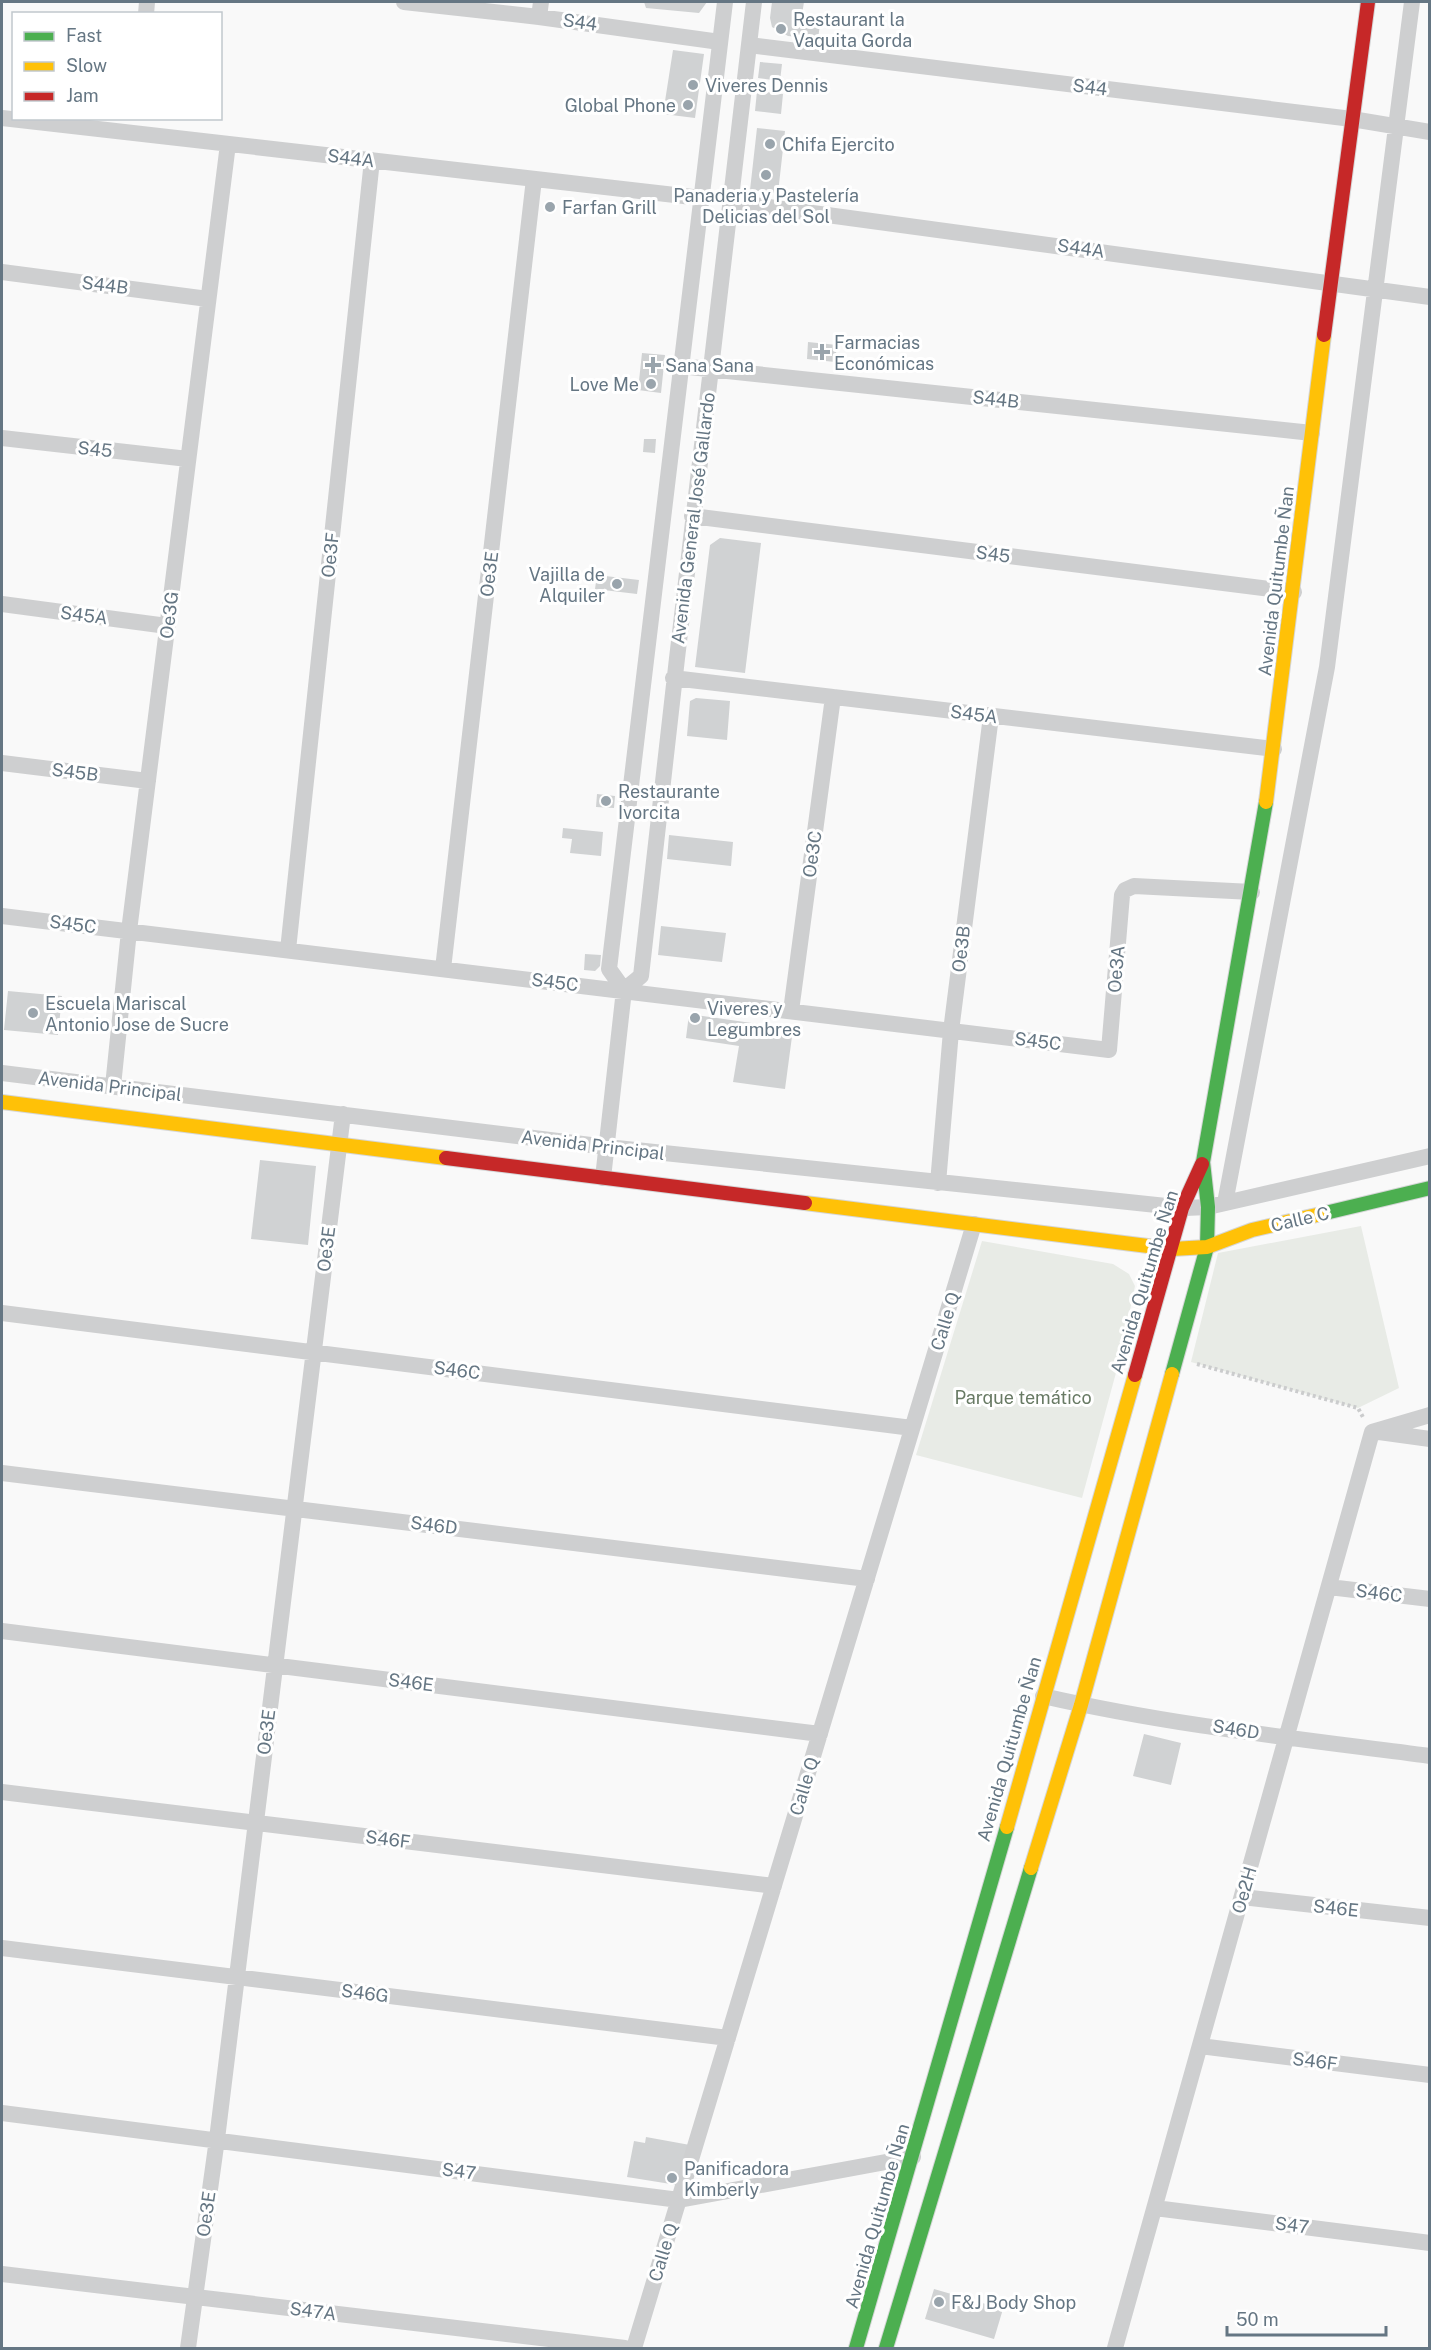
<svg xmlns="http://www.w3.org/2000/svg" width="1431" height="2350" font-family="'Public Sans',sans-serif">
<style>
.green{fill:#e8ebe6}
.building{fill:#d0d2d3}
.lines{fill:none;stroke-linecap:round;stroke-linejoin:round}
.fast-casing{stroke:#d5d6d7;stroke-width:16}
.slow-casing{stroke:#d5d6d7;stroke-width:16}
.jam-casing{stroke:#d5d6d7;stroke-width:16}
.path{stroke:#cbcccd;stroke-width:4;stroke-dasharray:3 3;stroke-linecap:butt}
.street{stroke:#cecfd0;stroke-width:16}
.fast{stroke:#4caf50;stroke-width:14}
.slow{stroke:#ffc107;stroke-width:14}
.jam{stroke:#c62828;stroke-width:14}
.poi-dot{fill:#99a4ac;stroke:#fff;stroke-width:2}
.labels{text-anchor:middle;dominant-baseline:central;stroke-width:6;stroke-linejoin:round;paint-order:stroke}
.poi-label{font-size:18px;fill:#657683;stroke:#fff;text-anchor:start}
.street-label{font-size:18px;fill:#657683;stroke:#fff}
.park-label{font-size:18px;fill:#687a64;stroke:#fff}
</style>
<rect width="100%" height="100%" fill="#f9f9f9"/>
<path class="green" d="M1361,1226L1399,1388L1358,1408L1191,1362L1218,1253Z
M982,1241L1113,1264L1129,1274L1135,1286L1120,1358L1082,1498L916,1455Z"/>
<path class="building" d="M644,2H707L699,13L646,8Z
M772,2H804L802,15L821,17L818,39L788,36L772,27L770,18Z
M673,50L704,54L695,118L663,114Z
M760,62L782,64L780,81L758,78Z
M757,91L783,94L781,114L755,111Z
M757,128L785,131L778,193L750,190Z
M808,342L837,345L835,362L807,359Z
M642,353L665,355L661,393L638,390Z
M644,439H656L655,453L643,452Z
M720,538L761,543L745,673L695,667L710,545Z
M597,575L639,580L637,594L595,589Z
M696,698L730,701L727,740L687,736L690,701Z
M597,794L615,796L614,808L596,807Z
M563,828L603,832L601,856L570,853L572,839L562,838Z
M669,835L733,842L731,866L667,859Z
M661,926L726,933L722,962L658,955Z
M585,954L601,955L600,966L595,971L584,970Z
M8,991L62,996L58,1035L4,1030Z
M689,1014L793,1029L785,1089L733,1082L739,1046L686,1038Z
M260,1160L316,1166L308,1245L251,1239Z
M1144,1734L1181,1743L1171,1785L1133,1776Z
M646,2137L690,2145L683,2186L627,2177L634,2141L645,2143Z
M934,2289L1003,2309L994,2339L925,2319Z"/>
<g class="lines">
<defs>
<path id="fast" d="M1321,1214L1430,1188
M1172,1374L1207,1247L1208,1207L1203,1162L1266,802
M856,2348L1007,1827
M886,2348L1031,1868"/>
<path id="slow" d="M1266,802L1324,335
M2,1102L446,1158
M805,1203L1172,1249L1207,1247L1252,1230L1321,1214
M1007,1827L1135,1375
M1031,1868L1081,1705L1172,1374"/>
<path id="jam" d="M1324,335L1368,2
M446,1158L805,1203
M1135,1375L1182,1208L1202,1164"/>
</defs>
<use href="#fast" class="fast-casing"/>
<use href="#slow" class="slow-casing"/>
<use href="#jam" class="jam-casing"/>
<path class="path" d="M1197,1364L1358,1408L1364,1419"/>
<path class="street" d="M404,2L539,17L720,42
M146,14L147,2
M539,17L541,2
M749,45L1352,119L1430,132
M2,118L701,198
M732,202L1430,297
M2,272L208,299
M680,366L1312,433
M2,438L188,459
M692,516L1294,592
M2,604L167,626
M673,678L1274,749
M2,763L148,781
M2,916L1109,1050L1122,895L1125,890L1134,886L1252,892
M288,950L372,160
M443,969L534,179
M624,990L641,976C676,651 718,326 754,2
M791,1011L833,697
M2,1073L607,1147L1185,1208L1208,1207L1430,1156
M113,1086L129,931L228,144
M603,1178L624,990L609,969L725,2
M938,1183L951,1031L991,716
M1225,1203L1327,667L1412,2
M2,1313L912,1428
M1372,1432L1430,1415
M1379,1432L1430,1439
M2,1473L867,1579
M1329,1587L1430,1599
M2,1631L820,1734
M1043,1696C1169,1725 1301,1739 1430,1756
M2,1792L774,1886
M1242,1897L1430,1918
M2,1948L728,2038
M1200,2046L1430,2075
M2,2113L679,2200L913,2157
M1155,2208L1430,2243
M2,2274L625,2348
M188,2348L217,2139L343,1114
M634,2348L974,1224
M1115,2348L1372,1432"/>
<use href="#fast" class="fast"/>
<use href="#slow" class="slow"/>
<use href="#jam" class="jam"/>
</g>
<g class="poi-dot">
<circle cx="781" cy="29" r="6"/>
<circle cx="693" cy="85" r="6"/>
<circle cx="688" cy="105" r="6"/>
<circle cx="770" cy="144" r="6"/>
<circle cx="766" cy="175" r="6"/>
<circle cx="550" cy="207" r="6"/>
<path d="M819 343h6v6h6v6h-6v6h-6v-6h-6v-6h6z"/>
<path d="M650 356h6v6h6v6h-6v6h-6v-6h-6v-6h6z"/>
<circle cx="651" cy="384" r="6"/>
<circle cx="617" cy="584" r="6"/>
<circle cx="606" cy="801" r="6"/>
<circle cx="33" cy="1013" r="6"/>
<circle cx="695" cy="1018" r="6"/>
<circle cx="672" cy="2178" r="6"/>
<circle cx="939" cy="2302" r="6"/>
</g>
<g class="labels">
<g class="poi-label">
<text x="793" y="19">Restaurant la<tspan x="793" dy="21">Vaquita Gorda</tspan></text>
<text x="705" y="85">Viveres Dennis</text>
<text x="676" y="105" text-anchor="end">Global Phone</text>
<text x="782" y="144">Chifa Ejercito</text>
<text x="766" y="195" text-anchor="middle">Panaderia y Pastelería<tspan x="766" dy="21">Delicias del Sol</tspan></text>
<text x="562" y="207">Farfan Grill</text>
<text x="834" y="342">Farmacias<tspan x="834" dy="21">Económicas</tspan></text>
<text x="665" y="365">Sana Sana</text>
<text x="639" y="384" text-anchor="end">Love Me</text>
<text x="605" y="574" text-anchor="end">Vajilla de<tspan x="605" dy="21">Alquiler</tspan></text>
<text x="618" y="791">Restaurante<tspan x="618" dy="21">Ivorcita</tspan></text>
<text x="45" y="1003">Escuela Mariscal<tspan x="45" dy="21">Antonio Jose de Sucre</tspan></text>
<text x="707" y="1008">Viveres y<tspan x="707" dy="21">Legumbres</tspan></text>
<text x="684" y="2168">Panificadora<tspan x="684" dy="21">Kimberly</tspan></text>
<text x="951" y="2302">F&amp;J Body Shop</text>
</g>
<g class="street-label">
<text transform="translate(580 22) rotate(8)">S44</text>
<text transform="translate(1090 87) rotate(7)">S44</text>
<text transform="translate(351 158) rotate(7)">S44A</text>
<text transform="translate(1081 248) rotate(8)">S44A</text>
<text transform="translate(105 285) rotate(7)">S44B</text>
<text transform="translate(996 399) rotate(6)">S44B</text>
<text transform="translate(95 449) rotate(6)">S45</text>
<text transform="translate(693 518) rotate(-83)">Avenida General José Gallardo</text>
<text transform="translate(993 554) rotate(7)">S45</text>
<text transform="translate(330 555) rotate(-84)">Oe3F</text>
<text transform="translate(489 574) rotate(-83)">Oe3E</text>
<text transform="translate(1276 581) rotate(-83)">Avenida Quitumbe Ñan</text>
<text transform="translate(84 615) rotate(7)">S45A</text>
<text transform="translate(169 615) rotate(-83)">Oe3G</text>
<text transform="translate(974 714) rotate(7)">S45A</text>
<text transform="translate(75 772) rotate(7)">S45B</text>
<text transform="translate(812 854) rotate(-82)">Oe3C</text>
<text transform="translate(73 924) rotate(7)">S45C</text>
<text transform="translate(961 949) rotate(-83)">Oe3B</text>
<text transform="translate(1116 969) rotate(-85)">Oe3A</text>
<text transform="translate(555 982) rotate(7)">S45C</text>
<text transform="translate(1038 1041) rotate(7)">S45C</text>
<text transform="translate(110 1086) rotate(7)">Avenida Principal</text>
<text transform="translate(593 1145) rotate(7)">Avenida Principal</text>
<text transform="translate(1300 1219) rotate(-13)">Calle C</text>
<text transform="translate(326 1249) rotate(-83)">Oe3E</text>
<text transform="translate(1144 1282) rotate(-73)">Avenida Quitumbe Ñan</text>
<text transform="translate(945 1321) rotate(-73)">Calle Q</text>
<text transform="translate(457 1370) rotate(7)">S46C</text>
<text transform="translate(434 1525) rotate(7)">S46D</text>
<text transform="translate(1379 1593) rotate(7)">S46C</text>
<text transform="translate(411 1682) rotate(7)">S46E</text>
<text transform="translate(1236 1729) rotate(9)">S46D</text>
<text transform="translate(266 1732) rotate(-83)">Oe3E</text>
<text transform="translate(1009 1749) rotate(-74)">Avenida Quitumbe Ñan</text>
<text transform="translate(804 1786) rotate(-73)">Calle Q</text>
<text transform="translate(388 1839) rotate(7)">S46F</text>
<text transform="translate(1244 1890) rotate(-74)">Oe2H</text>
<text transform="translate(1336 1908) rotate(6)">S46E</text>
<text transform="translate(365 1993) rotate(7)">S46G</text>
<text transform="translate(1315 2061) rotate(7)">S46F</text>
<text transform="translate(459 2171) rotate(7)">S47</text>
<text transform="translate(206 2214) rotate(-82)">Oe3E</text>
<text transform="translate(877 2216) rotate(-74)">Avenida Quitumbe Ñan</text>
<text transform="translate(1292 2225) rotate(7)">S47</text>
<text transform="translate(663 2252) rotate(-73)">Calle Q</text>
<text transform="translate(313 2311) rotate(7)">S47A</text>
</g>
<g class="park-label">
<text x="1023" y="1397">Parque temático</text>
</g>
</g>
<rect width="1431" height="2350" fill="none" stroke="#657683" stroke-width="6"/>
<rect x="12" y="12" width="210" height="108" fill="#ffffff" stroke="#c1c8cd" stroke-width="1.5"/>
<rect x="24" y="32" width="30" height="9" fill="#4caf50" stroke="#c1c8cd" stroke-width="1.5"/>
<text x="66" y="42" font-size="18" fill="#657683">Fast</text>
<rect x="24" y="62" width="30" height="9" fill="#ffc107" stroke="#c1c8cd" stroke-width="1.5"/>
<text x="66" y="72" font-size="18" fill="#657683">Slow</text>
<rect x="24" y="92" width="30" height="9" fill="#c62828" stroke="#c1c8cd" stroke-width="1.5"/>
<text x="66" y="102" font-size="18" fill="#657683">Jam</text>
<path d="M1227 2326v9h159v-9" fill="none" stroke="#657683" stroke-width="3"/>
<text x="1236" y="2326" font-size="18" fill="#657683" stroke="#ffffff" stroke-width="4.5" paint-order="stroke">50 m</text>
</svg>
